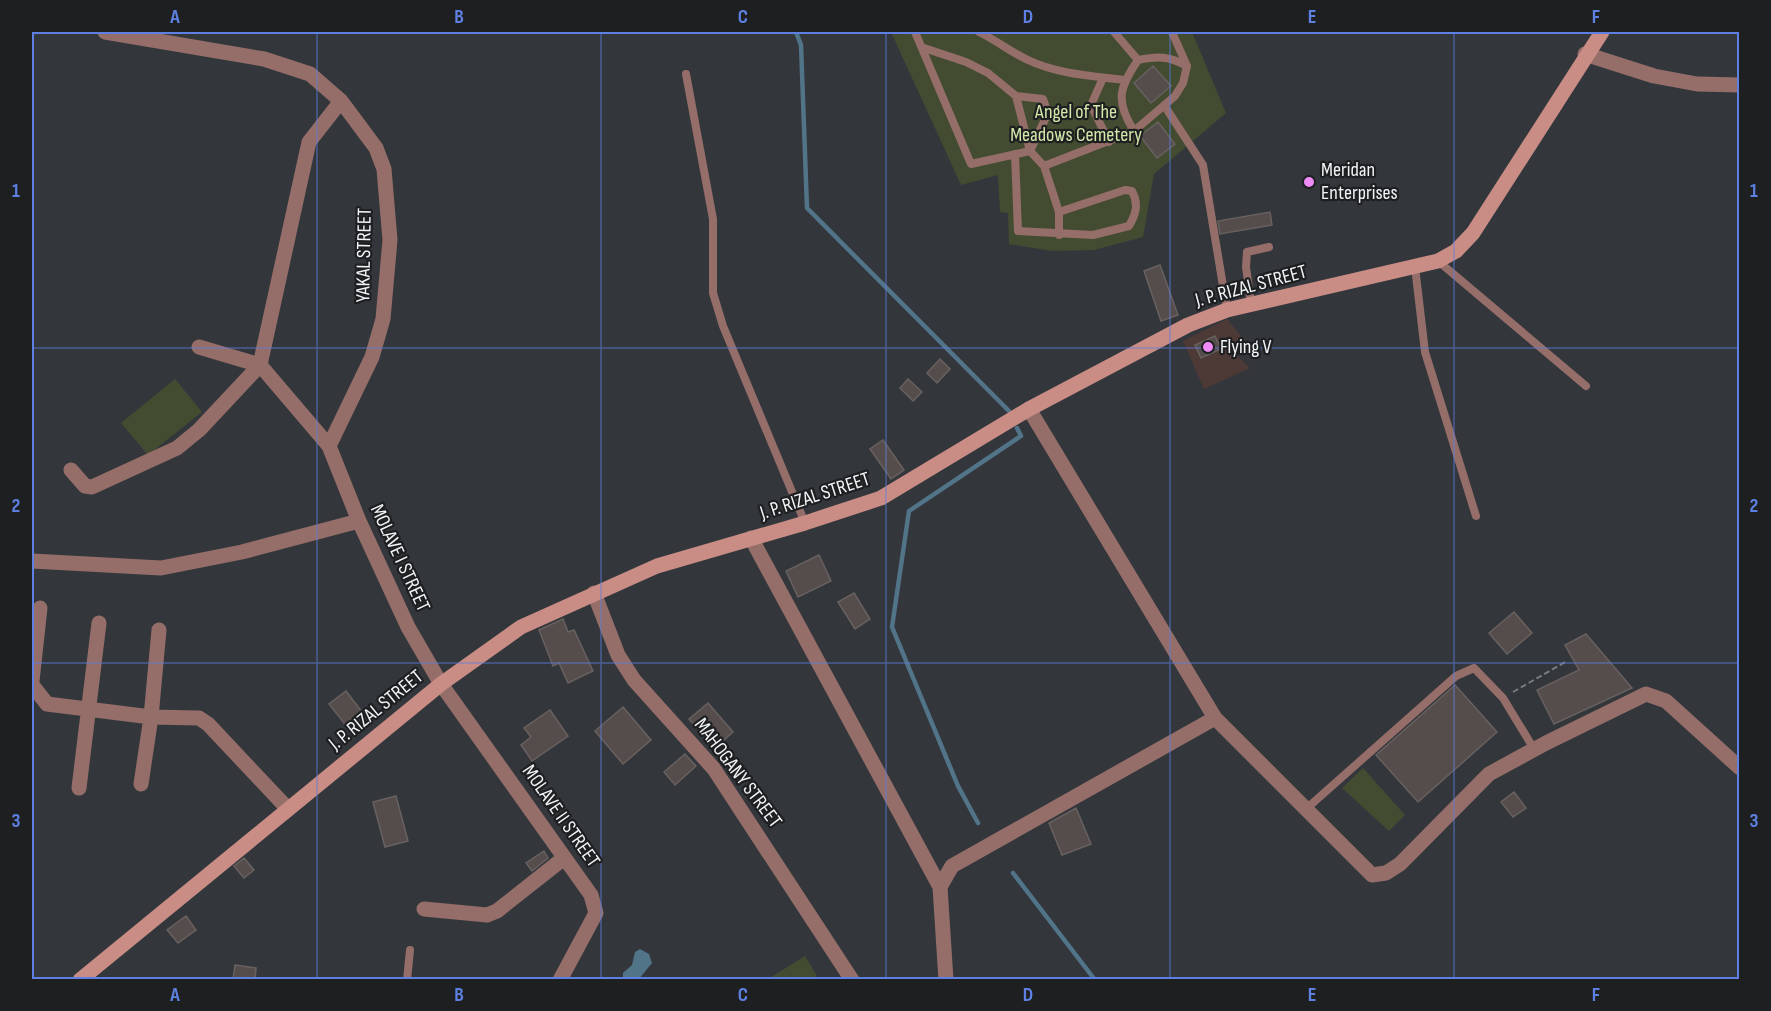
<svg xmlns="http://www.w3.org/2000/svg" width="1771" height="1011" font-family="'Sofia Sans Condensed',sans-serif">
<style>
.commercial{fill:#4d3936}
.green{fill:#434c30}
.water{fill:#527489}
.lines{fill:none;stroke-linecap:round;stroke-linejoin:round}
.stream{stroke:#527489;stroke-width:4.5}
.building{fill:#544d4c;stroke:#68615f;stroke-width:1.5}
.path{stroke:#797d81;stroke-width:2;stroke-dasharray:6 3;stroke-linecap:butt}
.service{stroke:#956e69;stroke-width:8}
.minor{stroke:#956e69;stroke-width:15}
.secondary{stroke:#c98d85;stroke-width:15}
.grid{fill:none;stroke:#5d80e2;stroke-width:1.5;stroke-opacity:0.55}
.poi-dot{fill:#ef8bf6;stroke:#1d1f21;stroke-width:2}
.labels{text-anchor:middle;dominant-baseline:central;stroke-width:4.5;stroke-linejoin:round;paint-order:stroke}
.park-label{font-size:20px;fill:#d6e9ac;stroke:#1d1f21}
.poi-label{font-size:20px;fill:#f2f5f8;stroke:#1d1f21;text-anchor:start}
.street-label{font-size:20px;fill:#f2f5f8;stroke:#1d1f21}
.neatline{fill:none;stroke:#5d80e2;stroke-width:2}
.grid-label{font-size:20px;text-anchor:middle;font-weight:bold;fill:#5d80e2}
</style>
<rect width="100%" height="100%" fill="#33373c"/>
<path class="commercial" d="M1227,319L1245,341L1237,355L1250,368L1204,389L1183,341Z"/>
<path class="green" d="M891,32H1192L1226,113L1154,174L1143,237L1094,250L1052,251L1009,244L1008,213L1000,212L998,175L961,185Z
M175,379L202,412L148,455L121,423Z
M1363,768L1405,815L1389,831L1342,788Z
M805,956L817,976L810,979H768Z"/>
<path class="water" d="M640,949L649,954L652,963L639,979H623V973L632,965L635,952Z"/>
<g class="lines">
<path class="stream" d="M796,32L801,45L807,208L1009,411
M978,823L958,786L892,627L909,511L1021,436L1017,428
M1013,873L1095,980"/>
</g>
<path class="building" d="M1153,66L1171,86L1151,103L1134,83Z
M1158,122L1175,144L1157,158L1140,136Z
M1270,212L1272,225L1220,234L1218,221Z
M1160,265L1178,315L1161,321L1144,271Z
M1215,336L1221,349L1201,358L1195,345Z
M940,359L950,369L937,383L927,373Z
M908,379L922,392L913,401L900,388Z
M883,440L904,470L891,479L870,449Z
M819,555L831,581L798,597L786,571Z
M854,593L870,619L855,629L838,602Z
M1514,612L1532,633L1507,654L1489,633Z
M563,619L568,632L574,630L593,671L568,683L559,663L553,666L539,630Z
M1586,634L1632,688L1554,724L1537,690L1579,670L1565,645Z
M1455,685L1497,732L1418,802L1376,755Z
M346,691L368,720L352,733L329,704Z
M708,703L733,732L715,748L689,719Z
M623,707L651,740L623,764L595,731Z
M550,710L568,736L532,761L521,745L531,737L524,728Z
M685,754L696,766L675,785L664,772Z
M1514,792L1526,808L1513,817L1501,802Z
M396,796L408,841L385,847L373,802Z
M1076,808L1091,844L1062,855L1049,823Z
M544,851L548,858L532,871L526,863Z
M244,858L254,870L244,878L234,866Z
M186,916L196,930L178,943L167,930Z
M235,965L256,968L255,980H233Z"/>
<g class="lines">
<path class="path" d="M1513,692L1565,662"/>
<path class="service" d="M915,32L971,164L1030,151L1048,113L1043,99L1016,96
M979,32C996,40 1012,53 1028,60C1057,74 1093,76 1125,80
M1114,32L1138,60
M924,48L966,62L988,73L1016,96L1030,151L1044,166L1059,212V235
M686,74L713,219V293L723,326L805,523
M1103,78L1091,105L1109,142
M1164,105L1203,165L1227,310
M1134,131C1115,101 1119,88 1138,60C1158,56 1169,56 1187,66
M1015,154L1018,231L1093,235L1129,226C1136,214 1139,204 1132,191L1125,190L1059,212
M1044,166L1134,131L1175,96L1183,83L1187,66L1172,32
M1438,261L1586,386
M1415,267L1425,352L1476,516
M1251,304L1246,267L1247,252L1269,247
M1306,809L1456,676L1474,668L1503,698L1534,749
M407,980L410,950"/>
<path class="minor" d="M105,32L264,59L310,74L341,101L376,148L384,169L390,240L383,319L372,357L329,446
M1585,54L1654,76L1697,84L1740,85
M199,347L260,365L329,446L359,521L408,627L441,684L591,895L596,913L560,980
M1029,409L1215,718L1372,875L1386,873L1400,864L1489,774L1546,743L1646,694L1666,701L1740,768
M71,470L85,486L92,487L177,448L199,430L260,365L309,142L341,101
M751,538L940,887
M32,561L161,568L242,552L359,521
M594,593L618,655L634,680L714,769L852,980
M32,681L40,608
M32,685L47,704L151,717L199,718L208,724L288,809
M141,784L151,717L159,630
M79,788L99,623
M424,909L487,915L497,911L564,858
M946,980L940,887L952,866L1215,718"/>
<path class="secondary" d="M80,980L441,684L521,627L657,566L805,523L881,498L1029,409L1188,325L1227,310L1438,261L1456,251L1473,233L1602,32"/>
</g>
<path class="grid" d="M317,32V980M601,32V980M886,32V980M1170,32V980M1454,32V980M32,348H1740M32,663H1740"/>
<g class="poi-dot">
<circle cx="1309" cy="182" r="6"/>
<circle cx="1208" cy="347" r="6"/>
</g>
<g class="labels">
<g class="park-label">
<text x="1076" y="112">Angel of The<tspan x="1076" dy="23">Meadows Cemetery</tspan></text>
</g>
<g class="poi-label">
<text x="1321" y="170">Meridan<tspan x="1321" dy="23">Enterprises</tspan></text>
<text x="1220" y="347">Flying V</text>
</g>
<g class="street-label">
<text transform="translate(364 255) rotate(-89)">YAKAL STREET</text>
<text transform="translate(1251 286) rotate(-15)">J. P. RIZAL STREET</text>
<text transform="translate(815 496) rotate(-18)">J. P. RIZAL STREET</text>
<text transform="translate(400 558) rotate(65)">MOLAVE I STREET</text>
<text transform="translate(376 710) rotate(-39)">J. P. RIZAL STREET</text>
<text transform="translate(738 773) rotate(53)">MAHOGANY STREET</text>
<text transform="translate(561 816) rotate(55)">MOLAVE II STREET</text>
</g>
</g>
<rect width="1771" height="1011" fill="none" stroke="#1d1f21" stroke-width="66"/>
<rect x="33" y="33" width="1705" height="945" class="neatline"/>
<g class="grid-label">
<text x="175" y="23">A</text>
<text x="459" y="23">B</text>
<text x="743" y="23">C</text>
<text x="1028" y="23">D</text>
<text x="1312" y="23">E</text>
<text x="1596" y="23">F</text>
<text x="16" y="197">1</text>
<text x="1754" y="197">1</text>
<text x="16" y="512">2</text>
<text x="1754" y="512">2</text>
<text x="16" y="827">3</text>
<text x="1754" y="827">3</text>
<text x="175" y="1001">A</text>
<text x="459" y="1001">B</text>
<text x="743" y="1001">C</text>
<text x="1028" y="1001">D</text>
<text x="1312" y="1001">E</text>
<text x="1596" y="1001">F</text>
</g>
</svg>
